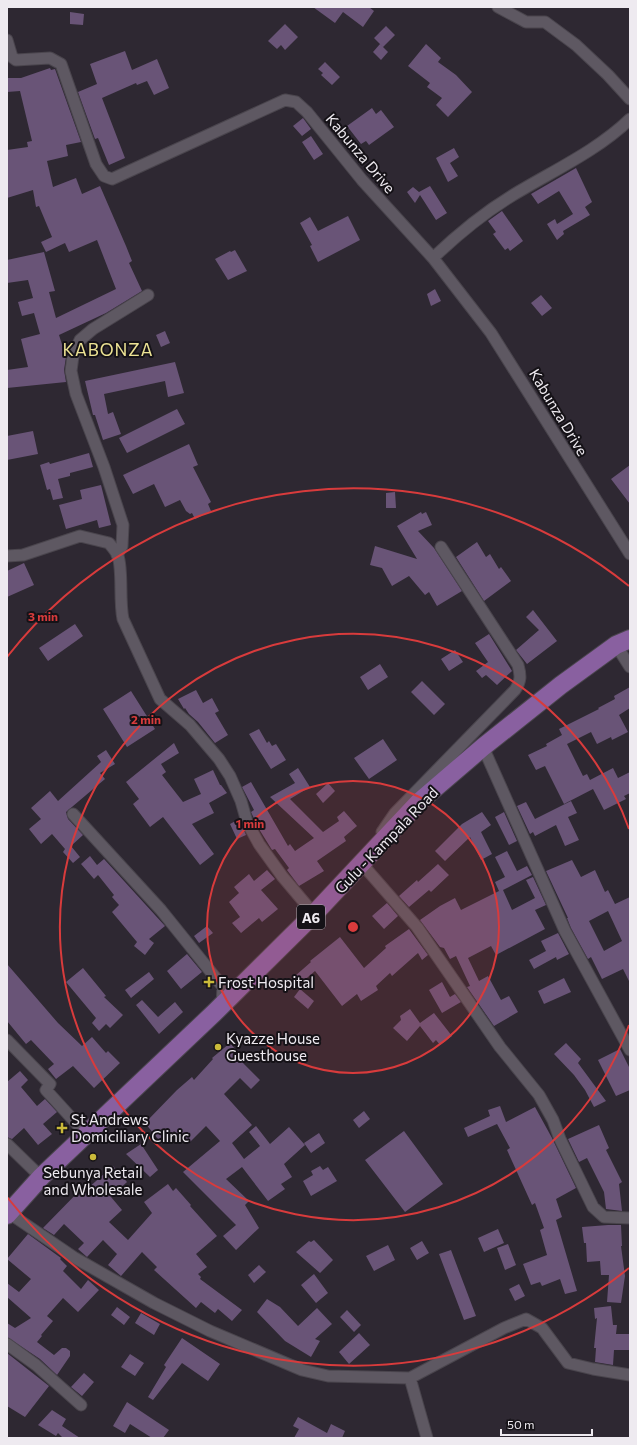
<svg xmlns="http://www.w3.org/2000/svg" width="637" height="1445" font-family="Commissioner,sans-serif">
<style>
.building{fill:#695477;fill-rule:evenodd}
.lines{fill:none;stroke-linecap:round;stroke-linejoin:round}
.minor-casing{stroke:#4a454d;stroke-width:13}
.primary-casing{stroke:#4a454d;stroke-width:20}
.minor{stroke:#5e5862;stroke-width:11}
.primary{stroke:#8960a0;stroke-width:18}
.ring{fill:none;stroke:#d83b3c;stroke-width:2}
.poi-dot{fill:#caba3a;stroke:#151217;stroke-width:1.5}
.labels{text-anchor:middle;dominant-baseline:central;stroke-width:4;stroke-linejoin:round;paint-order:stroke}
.shield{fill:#151217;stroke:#ada9af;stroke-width:1}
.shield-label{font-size:14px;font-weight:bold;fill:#eeeaf0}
.street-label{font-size:15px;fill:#eeeaf0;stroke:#151217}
.poi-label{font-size:15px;fill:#eeeaf0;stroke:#151217;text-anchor:start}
.quarter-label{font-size:17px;letter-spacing:1px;fill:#ede394;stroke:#151217}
.centre{fill:#d83b3c;stroke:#151217;stroke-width:2}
.ring-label{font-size:12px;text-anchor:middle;font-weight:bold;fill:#d83b3c;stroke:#151217;stroke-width:4;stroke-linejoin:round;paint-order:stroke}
</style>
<rect width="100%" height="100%" fill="#2e2832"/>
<path class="building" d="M313,7H369L374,11L363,27L343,12L335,23Z
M70,12L84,14L83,25L70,24Z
M285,24L298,37L285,50L281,45L277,49L268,41Z
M386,26L395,35L383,47L374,38Z
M380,44L388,52L381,60L373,52Z
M426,44L441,58L438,62L456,75L472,92L448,117L436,105L442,98L427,87L430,83L408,66Z
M125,51L132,70L157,59L169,88L154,95L147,81L137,85L136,83L102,98L125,158L109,165L98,138L95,139L78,92L97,84L90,64Z
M325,62L340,77L332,85L321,75L323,73L318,69Z
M50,68L51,70L55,69L81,142L66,145L68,156L47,161L53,187L76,178L82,194L100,186L126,246L132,261L129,263L142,291L106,313L59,335L66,357L64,370L66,382L7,388V370L28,367L21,339L40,334L34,313L22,316L18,302L33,298L28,280L7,283V260L44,252L55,291L49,292L56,318L116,289L97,240L69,252L65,243L46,252L41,242L52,237L39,206L36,207L33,190L7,198V150L28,147L27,142L32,141L20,91L7,92V78H21Z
M372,108L376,114L381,110L394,127L369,145L366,141L361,144L347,126Z
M303,118L311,129L302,136L293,126Z
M311,136L323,154L314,160L302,142Z
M454,148L459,157L450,163L458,176L448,182L436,158Z
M576,168L592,202L585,207L590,215L563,231L564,234L557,240L547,224L555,219L557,224L573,214L559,191L538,204L531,194Z
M430,186L447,213L436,220L420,195L415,203L407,192L413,187L419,192Z
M502,211L523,241L510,251L508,248L505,250L493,234L496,232L488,221Z
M348,216L360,240L318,262L310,246L312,245L300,223L310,217L318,231Z
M235,250L247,271L228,280L215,259L230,251L231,252Z
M435,289L441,301L431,306L427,294Z
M541,295L552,308L542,316L531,303Z
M165,331L170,343L161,347L156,335Z
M175,362L184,393L168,397L165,381L104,394L108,414L113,412L121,434L103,440L95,415H93L85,381Z
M177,409L185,424L127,453L119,438Z
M33,431L38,454L7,460V436Z
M189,444L198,465L193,467L211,502L208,504L211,511L195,519L192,513L190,514L186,511L180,500L165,507L154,484L133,494L123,475Z
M89,453L93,467L70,473V476L58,479L63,498L53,500L50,489L47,490L40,465L49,462L50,464Z
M630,465V504L611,479Z
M101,485L111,525L99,528L97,520L66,529L59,505L82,499L80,490Z
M395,492L396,508H386V493Z
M421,512L422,514L426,512L432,525L418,531L434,548L462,591L437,606L429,592L425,595L409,576L392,586L382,568L370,565L375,546L417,559L397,526Z
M477,542L486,557L490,554L499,569L501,567L511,581L484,601L456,557Z
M24,563L34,585L7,597V571Z
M533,610L557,641L527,664L516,650L539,630L526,617Z
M75,624L83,636L48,661L39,648Z
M489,634L512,671L497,685L486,675L482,678L476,671L488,662L475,643Z
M455,650L463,662L449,671L441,659Z
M380,664L388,677L368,690L360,677Z
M422,681L445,704L434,715L411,692Z
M630,687V708L619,715L628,732L612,740L611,737L597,744L591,732L567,744L583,776L587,774L590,780L613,768L618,778L630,772V793L624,796L626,799L604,810L593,789L564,804L545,766L536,770L528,755L547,746L546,744L562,735L559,729L599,709L598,708L615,699L614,696Z
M196,690L203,703L212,698L219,711L215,713L228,735L215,743L198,722L189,714L185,708L184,709L178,699Z
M131,691L155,729L127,747L103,709Z
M259,729L267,743L269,741L272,746L276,744L286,760L271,769L249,734Z
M383,739L397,760L369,779L354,758Z
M174,743L179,753L161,764L166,772L162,775L183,802L201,794L194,779L213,770L220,785H221L227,793L209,803L214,813L192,824L214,854L200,865L163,817L150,827L133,804L139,799L126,782Z
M106,750L115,764L100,773L105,779L66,812L68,819L83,835L71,846L80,857L73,863L63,852L65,849L52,834L41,844L29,829L41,819L31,808L50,791L58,801L101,762L97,756Z
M298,768L310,787L290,799L323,832L339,821L337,817L344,811L357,826L344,837L346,841L317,861L324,871L299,886L287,870L289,868L275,849L272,850L259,829L251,812L254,810L242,787L251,782L288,846L290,844L295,851L314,838L270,797L295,783L289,774Z
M328,783L335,791L323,803L316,794Z
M571,801L577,813L568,817L579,840L565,846L556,825L535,836L533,832L530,834L517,806L526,802L535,819Z
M482,812L491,825L481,832L492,854L481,860L470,837L445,861L435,851L462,824Z
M504,812L517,841L509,845L495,817Z
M239,819L246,835L237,839L230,824Z
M507,851L517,871L527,866L532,875L503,890L512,910L535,898L526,880L533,877L546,905L535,910L545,929L496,955L491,946L468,958L479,981L488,976L501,1000L509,996L518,1012L494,1026L467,987L470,986L456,956L450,959L444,948L440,947L420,920L440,906L455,898L461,910L499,891L495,882L505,877L495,857Z
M90,856L97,865L104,859L165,926L149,939L154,943L145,955L134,946L137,942L112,912L119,905L112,897L114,895L98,875L94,879L81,864Z
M572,860L581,877L595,870L605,892L608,890L615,904L630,897V983L623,969L602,979L591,957L588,959L571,928L567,918H568L546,871ZM608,911L622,941L604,951L589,921Z
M438,864L449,875L431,892L429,890L409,907L399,896L417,880L418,882Z
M267,870L275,879L261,890L278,909L262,922L259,918L241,933L232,923L240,917L229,902L239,893L234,887L249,874L254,881Z
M387,903L398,916L384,929L372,916Z
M207,926L213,933L199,943L194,936Z
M409,929L428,955L422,960L418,953L392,976L390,973L376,986L378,990L361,1001L357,994L342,1006L315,971L301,983L295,976L311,962L310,961L340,937L364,968L386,948L385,946Z
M558,933L569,954L557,960L556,957L534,969L529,960L546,951L541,941Z
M187,954L202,972L181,989L167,971Z
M7,964L58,1023L82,1046L92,1037L106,1053L108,1051L120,1063L94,1088L73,1066L56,1079L48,1069L54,1064L31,1040L26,1044L7,1021Z
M83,968L106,996L104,997L123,1015L110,1028L106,1024L99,1031L92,1023L96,1018L66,982Z
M149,972L154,979L131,998L125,990Z
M564,978L571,992L544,1004L538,991Z
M442,982L450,997L455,994L461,1002L442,1013L429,990Z
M300,989L314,1001L308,1009L294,997Z
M142,1000L158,1017L175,1002L183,1012L159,1034L136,1005Z
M410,1009L420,1023L434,1013L452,1036L440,1045L436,1040L433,1043L420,1026L407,1041L393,1028L401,1020L400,1016Z
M230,1043L245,1061L243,1063L260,1080L251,1089L240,1078L224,1094L252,1125L232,1143L244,1159L260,1146L249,1132L256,1126L270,1144L289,1127L305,1145L284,1164L292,1177L281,1184L285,1189L268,1201L242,1167L226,1179L249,1201L245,1205L259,1228L236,1250L223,1236L236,1225L183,1172L220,1141L206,1126L188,1144L174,1131L162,1144L145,1123L177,1090L192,1077L194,1080L213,1059L212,1058Z
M566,1043L581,1059L578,1063L606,1101L594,1107L585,1090L574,1075L554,1054Z
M620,1049L630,1069V1090L616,1096L598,1060Z
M20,1071L28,1080L21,1087L37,1106L45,1099L57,1112L43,1124L52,1134L38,1145L24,1128L12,1139L7,1137V1082Z
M500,1106L506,1122L535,1107L552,1138L576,1188L556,1199L562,1217L556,1220L577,1291L565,1294L560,1279L542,1286L540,1282L531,1285L523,1264L547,1255L540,1230L544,1228L535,1203L532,1205L507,1150L510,1148L497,1124L468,1137L464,1128L490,1116L488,1110Z
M364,1111L370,1119L359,1128L353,1120Z
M599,1125L609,1148L606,1150L622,1182L619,1184L622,1211L606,1209L604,1192L587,1158L579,1162L568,1139Z
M404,1131L443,1184L405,1212L365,1160Z
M319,1133L325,1143L311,1153L304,1143Z
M141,1144L158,1170L150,1177L126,1154Z
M113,1166L127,1182L111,1197L122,1210L109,1222L128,1240L152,1213L144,1202L168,1184L173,1191L176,1188L191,1205L190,1206L217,1236L196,1254L207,1267L198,1274L201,1277L200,1279L242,1310L232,1321L218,1309L215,1313L201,1302L196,1308L154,1270L157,1267L142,1252L121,1276L108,1265L117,1254L103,1240L87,1257L78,1249L84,1243L64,1224L54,1235L43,1228L84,1186L87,1189Z
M320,1166L323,1170L328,1167L337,1181L311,1196L303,1181L313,1175L311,1171Z
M608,1225H621L622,1246H621L625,1276L621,1303L607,1302L609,1275H601L600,1261L587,1262L586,1243H584L582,1227Z
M498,1229L504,1243L484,1252L478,1238Z
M28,1234L61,1258L60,1259L67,1266L63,1271L81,1289L88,1280L99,1290L78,1312L63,1298L47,1316L53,1321L41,1335L42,1336L37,1342L54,1355L62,1348H66L70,1351V1356L57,1375L40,1359L7,1337V1323L15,1328L31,1318L7,1297V1283L19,1292L31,1279L7,1259Z
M314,1240L333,1260L320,1273L296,1252L309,1241L311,1242Z
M422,1241L429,1253L417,1260L410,1248Z
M508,1244L516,1265L505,1270L497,1248Z
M388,1245L395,1260L374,1271L366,1256Z
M451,1250L476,1316L464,1320L439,1254Z
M259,1265L266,1272L254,1283L248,1275Z
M314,1274L328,1293L316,1303L301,1285Z
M519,1284L525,1296L515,1301L509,1289Z
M267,1299L280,1307L298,1326L317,1308L332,1324L315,1339L320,1341L311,1357L285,1341L257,1312Z
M611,1306L613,1325H617L616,1334H630V1350H614L613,1365L595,1362L596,1348H594L597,1318L595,1319L594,1308Z
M117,1307L130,1317L124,1325L111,1315Z
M347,1310L361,1325L354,1332L340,1317Z
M141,1313L160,1324L154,1335L135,1323Z
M359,1333L370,1345L349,1364L339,1352Z
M182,1338L220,1364L208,1381L182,1363L153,1400L148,1397L166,1367L164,1365Z
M7,1353L49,1386L25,1417L7,1406Z
M130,1354L144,1363L135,1376L121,1367Z
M84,1373L94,1382L82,1396L71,1387Z
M127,1402L169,1430L163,1438H152L130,1424L125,1433L113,1426Z
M52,1410L66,1419L62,1426L80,1438H63L58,1433L56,1436L38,1425Z
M298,1417L327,1433L331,1424L345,1431L342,1438H294L299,1429L293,1426Z"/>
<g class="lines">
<defs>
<path id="minor" d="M498,7L526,22H545L576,45L608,75L630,99
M7,40L12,57L16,60L50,58L61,64L96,164L104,176L112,179L285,100L296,102L307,112L362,180L433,258L491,333L630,554
M433,258C461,231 491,207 525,188C561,167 600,148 630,119
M117,555L122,546L123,525L104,467L76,394L71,371L73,356L80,340L93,329L148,295
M7,556L23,555L80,536L109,543C112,547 116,551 118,556C123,571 119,600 123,619L160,699L190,725L219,759L230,776L241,801L247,822L259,844L282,876L314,914
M616,645L630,667
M483,747L565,931L630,1050
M73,814L161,910L223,987L222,1005
M382,832L395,813L515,690C521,681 521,676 518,665L441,547
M362,864L417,927L500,1047L539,1095L553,1120L560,1139L593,1207L604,1217L630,1218
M7,1040L50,1084L46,1090L86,1134
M7,1144L41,1177
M9,1213L75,1258L154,1303L210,1331L302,1370L328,1376L410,1378L504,1328L526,1319L542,1328L568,1363L593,1369L630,1375
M7,1344L36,1365L81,1405
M410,1378L427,1438"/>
<path id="primary" d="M7,1215L41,1177L214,1013L314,914L420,801L483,747L561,685L616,645L630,639"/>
</defs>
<use href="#minor" class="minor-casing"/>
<use href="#primary" class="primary-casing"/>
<use href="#minor" class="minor"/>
<use href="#primary" class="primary"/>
</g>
<circle cx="353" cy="927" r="146" fill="#d83b3c" fill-opacity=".12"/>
<g class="ring">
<circle cx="353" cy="927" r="146"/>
<path d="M629 1025A293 293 0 1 1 629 829"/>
<path d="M629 1268A439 439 0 0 1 7 1197M7 657A439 439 0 0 1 629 586"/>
</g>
<g class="poi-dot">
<path d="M207 976h4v4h4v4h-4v4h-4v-4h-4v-4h4z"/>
<circle cx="218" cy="1047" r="4"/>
<path d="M60 1122h4v4h4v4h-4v4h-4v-4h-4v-4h4z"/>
<circle cx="93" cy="1157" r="4"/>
</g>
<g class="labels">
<rect class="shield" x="297" y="905" width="28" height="24" rx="3"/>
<g class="shield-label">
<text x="311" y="917">A6</text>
</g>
<g class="street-label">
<text transform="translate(361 153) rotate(50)">Kabunza Drive</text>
<text transform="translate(559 412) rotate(59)">Kabunza Drive</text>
<text transform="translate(386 840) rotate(-46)">Gulu - Kampala Road</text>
</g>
<g class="poi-label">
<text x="218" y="982">Frost Hospital</text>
<text x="226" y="1038">Kyazze House<tspan x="226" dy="17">Guesthouse</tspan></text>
<text x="71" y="1119">St Andrews<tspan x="71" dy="17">Domiciliary Clinic</tspan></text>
<text x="93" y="1172" text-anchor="middle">Sebunya Retail<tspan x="93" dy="17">and Wholesale</tspan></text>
</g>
<g class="quarter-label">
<text x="108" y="349">KABONZA</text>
</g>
</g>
<circle cx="353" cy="927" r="6" class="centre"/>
<g class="ring-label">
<text x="43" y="621">3 min</text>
<text x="146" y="724">2 min</text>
<text x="250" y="828">1 min</text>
</g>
<rect width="637" height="1445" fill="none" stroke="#eeeaf0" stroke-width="16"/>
<path d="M501 1429v6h91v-6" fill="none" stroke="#eeeaf0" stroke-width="2"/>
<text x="507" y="1429" font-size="12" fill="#eeeaf0" stroke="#151217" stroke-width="3" paint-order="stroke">50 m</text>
</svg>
